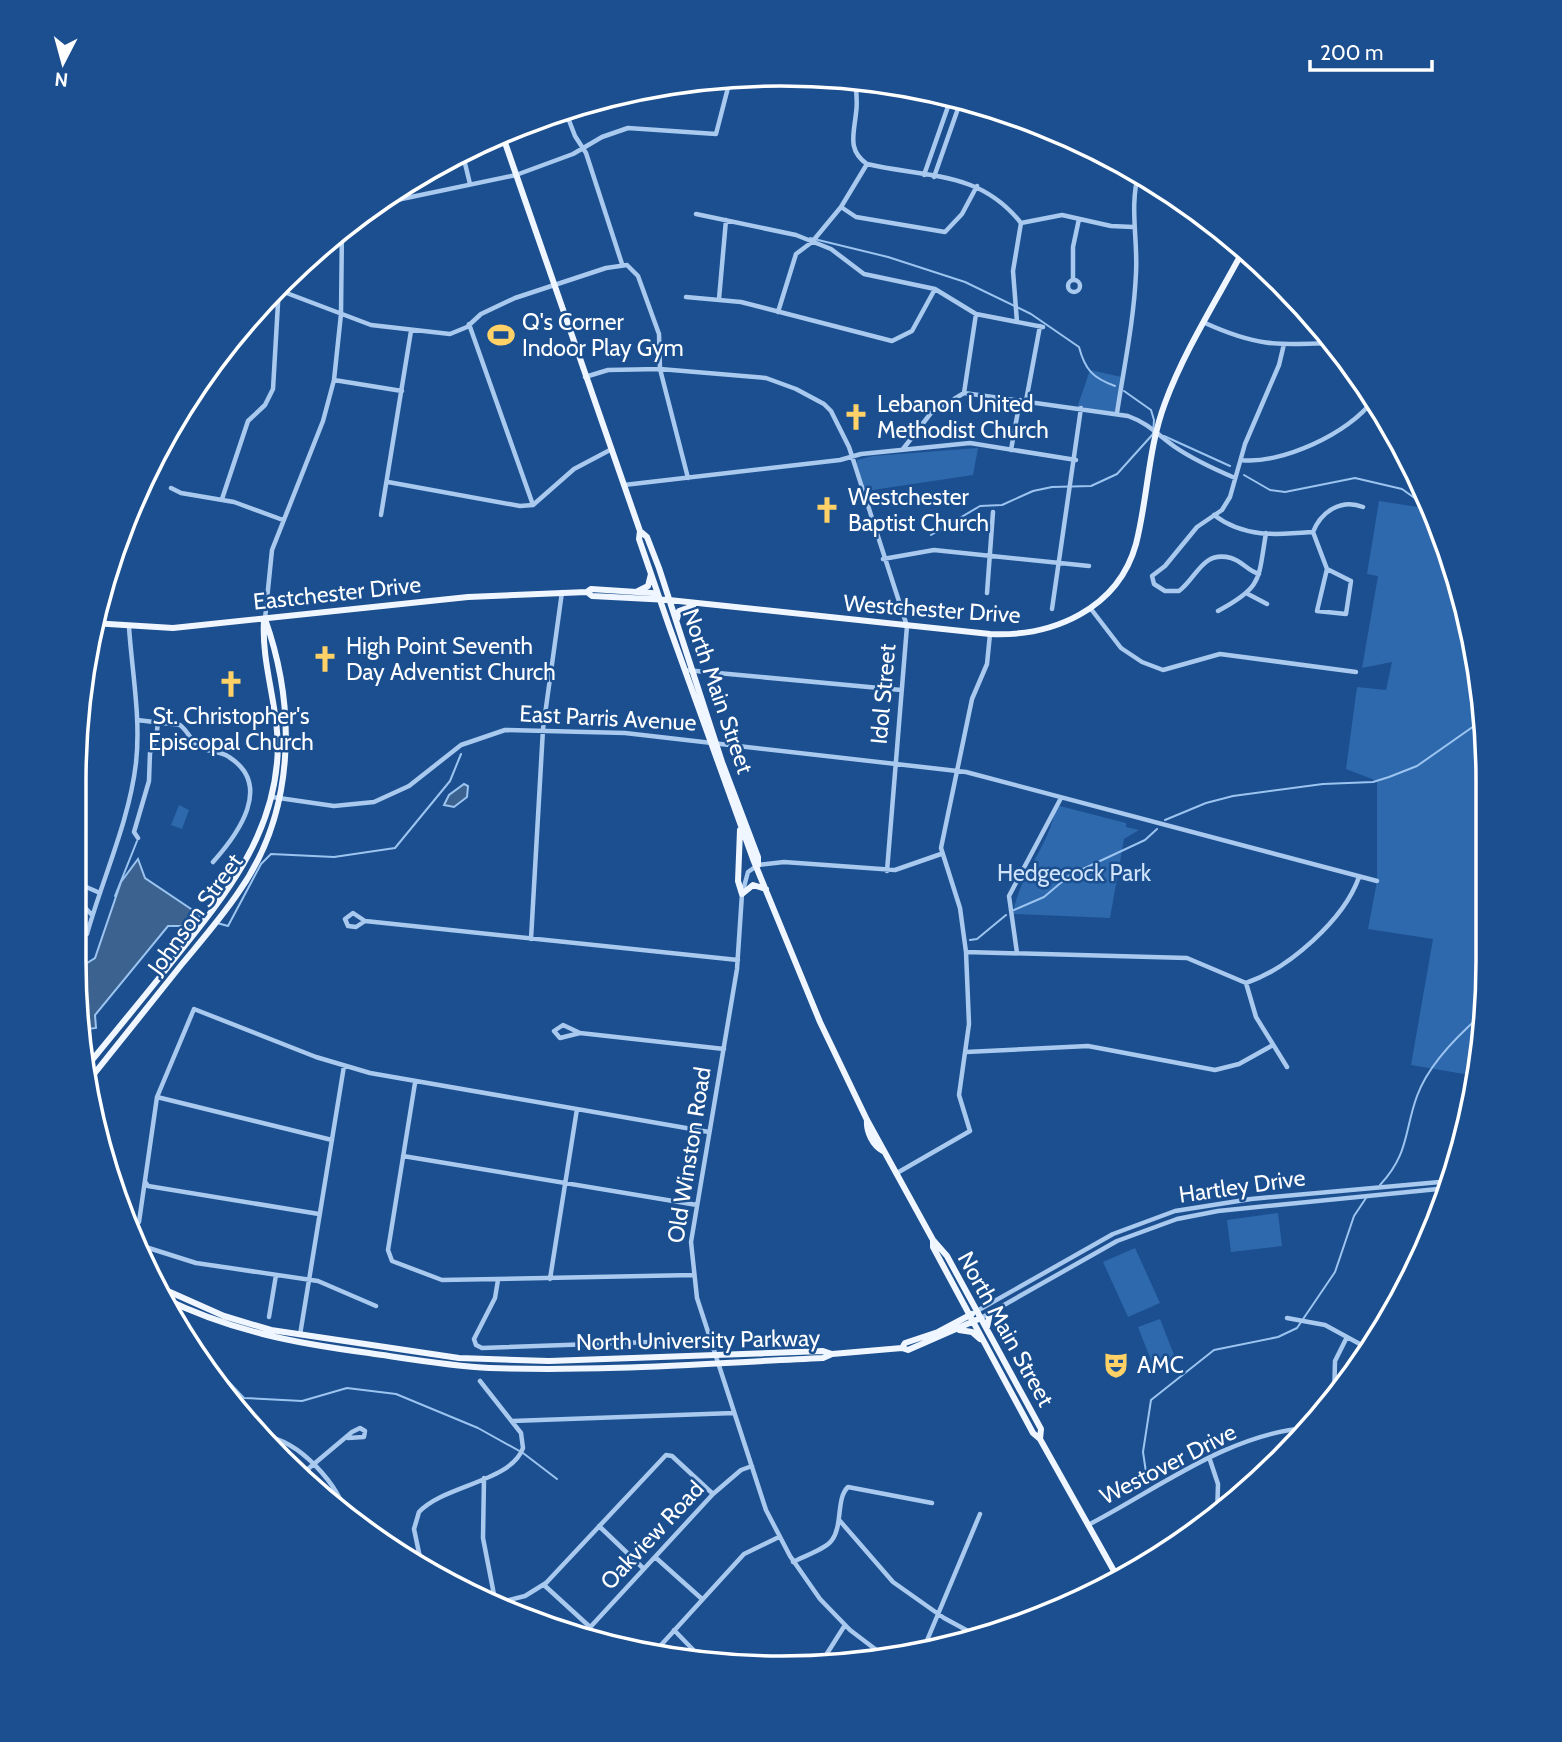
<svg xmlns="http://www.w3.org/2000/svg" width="1562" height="1742" font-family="Cabin,sans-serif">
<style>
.green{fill:#2e69ad}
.water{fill:#3c6290;stroke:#9cc4f0;stroke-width:2}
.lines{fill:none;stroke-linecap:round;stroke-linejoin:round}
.stream{stroke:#9cc4f0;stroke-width:2}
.minor{stroke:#a9c9ee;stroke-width:4.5}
.major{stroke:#f0f6ff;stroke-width:6}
.labels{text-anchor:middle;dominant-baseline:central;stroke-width:5;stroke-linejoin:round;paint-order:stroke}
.poi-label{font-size:23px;fill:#fff;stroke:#1b4f8f;text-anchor:start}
.street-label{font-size:23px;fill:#fff;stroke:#1b4f8f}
.park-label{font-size:23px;fill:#cfe3fa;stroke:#1b4f8f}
.rim{fill:none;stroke:#fff;stroke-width:3.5}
</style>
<rect width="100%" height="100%" fill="#1b4f8f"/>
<path class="green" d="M1090,370L1122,377L1117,414L1077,408Z
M978,448L973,475L866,491L857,464V460L873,456Z
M1379,501L1431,509L1464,598L1487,735V1008L1476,1076L1411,1065L1433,939L1368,929L1377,881V781L1346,769L1357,687L1386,690L1392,662L1362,668L1378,576L1367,574Z
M179,805L189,810L182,829L171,825Z
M1056,805L1126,823V827L1139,830L1124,839L1110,918L1013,914C1019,875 1051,844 1056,805Z
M1278,1213L1282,1246L1231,1252L1227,1220Z
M1135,1248L1160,1303L1128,1317L1103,1262Z
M1160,1319L1176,1360L1154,1368L1138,1327Z"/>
<path class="water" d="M464,784L468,786L467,797L454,807L444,805L449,795Z
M138,859L145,878L200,915L193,926H168L95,1015L96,1028L80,1030L74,961L87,963L95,958L121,882Z"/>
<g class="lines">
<path class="stream" d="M810,238L888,257L965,282L1031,314L1079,347C1085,370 1093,378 1115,386
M1164,436L1230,466
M1244,475L1270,490L1285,492L1355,478L1402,489L1416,499L1436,542L1452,564
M931,535L980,506L1002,505L1033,491L1052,487L1091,486L1117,474L1153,434L1154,420L1151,410L1124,391
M1165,820L1206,803L1233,796L1323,784L1373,782L1389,777L1417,766L1484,719
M115,896L137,841
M1014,910L1044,897L1070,875L1145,840L1157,829
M217,923L228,926L261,864L271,854L334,857L395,848L450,781L461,754
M970,940L977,939L1006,915
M81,1041L86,1029
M1380,1185C1409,1154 1404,1132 1417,1096C1429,1063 1460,1033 1486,1011
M187,1338L244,1398L302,1401L347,1388L396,1394L478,1428L523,1453L557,1479
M1147,1479L1143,1452L1151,1400L1214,1350L1278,1337L1297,1328L1335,1272L1354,1216L1366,1198"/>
<path class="minor" d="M733,75L786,80L818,78
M855,79C856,90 858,102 856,113C854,134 847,150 867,164C927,178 979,170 1021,223L1062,215L1111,226L1133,227
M565,110L575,136L586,153L622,264
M462,151L470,184
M924,175L951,98
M934,177L961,100
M373,205L516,175L573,154L602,137L628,128L716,134L731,76
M841,207L856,217L945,232L962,214L977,186
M696,214L796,235L831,249L864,274L935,289L976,314L1043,327
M1068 286a6 6 0 1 1 12 0a6 6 0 1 1-12 0Z
M1073,280V247L1079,219
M276,289L371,325L450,334L467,327L481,314L515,298L606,268L627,265L638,276L659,334L660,369L688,478
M686,297L741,302L892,341L912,331L935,289
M719,299L726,220
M778,312L796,254L812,242L841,207L867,164
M1017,322L1013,271L1021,223
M1205,323C1258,347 1278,345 1335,343
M469,324L533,505
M585,377L608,370L660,369L766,378L796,389L824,404L831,411L849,447L907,626L887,871
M334,380L402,391
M964,393L976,314
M1026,401L1040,326
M1117,413C1124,367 1134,320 1136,273C1138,238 1129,207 1139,171
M171,436L176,417
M903,449L931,413L964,393L1128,416C1148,423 1158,435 1175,447C1194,460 1214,469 1235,478
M1011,450L1020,400
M1241,460C1280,465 1350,433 1373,400
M388,482L520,506L533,505L574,469L610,450
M624,485L840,460L861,454L970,443L1076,460
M171,488L181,493L234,502L283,520
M222,499L248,421L265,405L273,389L279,286
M381,515L411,331
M1214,515C1244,538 1277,535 1313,532
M883,559L934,550L1089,566
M1327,569L1351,581L1346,614L1317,611L1327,569L1313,532C1321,512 1341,498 1363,507
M1259,574C1248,571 1242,561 1231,558C1202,550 1197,578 1179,591H1165L1154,584L1152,576L1165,566L1197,527L1222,510L1230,497L1245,444L1279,365L1284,344
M987,593L993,512
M1248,594L1267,604
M1052,609L1081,408
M1091,609L1121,648L1142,662L1163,670L1220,654L1356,672
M1218,611C1263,587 1258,580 1266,533
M265,619L272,550L323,421L334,380L341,314L342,227
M685,670L901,690
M137,720L180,725C188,731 191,741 198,746C207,753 219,750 229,757C273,785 239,833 213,862
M272,797L334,806L374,802L409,786L461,745L505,730L625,733L966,772L1377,881
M138,838L134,832L149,781L150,753L156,740L158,722
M77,883L100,893
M76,898L92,915
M365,921L353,913L345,919L348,926L356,927L365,921L738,960
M87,934C103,877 129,822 136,763C141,718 132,672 129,627
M531,939L543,729L562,592
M966,952L1187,958L1246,983C1288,969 1344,920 1359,877
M1017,953L1009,896L1061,798
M1246,983L1256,1017L1287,1067
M580,1033L563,1025L554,1031L560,1038L580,1033L724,1049
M966,1052L1088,1046L1215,1070L1239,1064L1273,1045
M415,1083L388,1250L392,1261L442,1280L693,1275
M157,1097L332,1140
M403,1156L697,1205
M897,1173L970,1131L959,1095L969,1024L966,952L960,908L941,848L972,699L987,664L990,634
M146,1183L148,1186L319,1214
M139,1222L157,1097L194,1009L316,1057L370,1073L709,1132
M136,1244L196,1263L318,1281L376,1306
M550,1279L577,1109
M498,1280L495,1298L474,1339L476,1345L482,1348L679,1341
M977,1311L1113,1234L1175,1211L1251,1199L1451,1181
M269,1317L276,1275
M981,1318L1117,1241L1177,1219L1218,1211L1448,1188
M1287,1318L1325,1325L1369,1349
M300,1335L344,1066
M1334,1400L1335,1361L1347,1337
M512,1421L734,1413
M264,1436C300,1441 339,1484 348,1520
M1210,1460L1218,1484L1217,1517
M302,1474L352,1432L360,1428L365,1431L364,1437L348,1438
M484,1478L483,1538L496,1605
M840,1521L893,1582L944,1618L981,1638
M1088,1525C1156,1490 1228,1434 1306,1428
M599,1526L644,1569
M655,1557L702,1599
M793,1562C804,1556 826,1549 832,1540C843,1525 836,1498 848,1487L932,1503
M422,1567L414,1529L419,1512C444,1485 511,1482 523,1448L521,1433L480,1381
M544,1585L590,1627
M493,1604L525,1596L546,1583L666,1455L672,1456L713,1494
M674,1630L704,1661
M583,1635L713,1494L741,1470L752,1466
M923,1650L980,1514
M883,1655L850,1630L820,1599L790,1556L766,1510L697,1298L691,1242L737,969L742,894L748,872L758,865L784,862L895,870L941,854
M651,1656L744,1554L779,1537
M821,1663L845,1625"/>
<path class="major" d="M502,134L640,531L639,539L669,626L753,859L820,1022L867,1120L933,1240V1247L1033,1433L1040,1439L1119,1580
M640,531L647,537L659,568L722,762L758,857V865
M638,591L648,586L651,574
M587,592L592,596L669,600L990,634C1053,637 1118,609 1136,544C1148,497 1148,448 1165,403C1185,349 1218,298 1245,247
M677,619L679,611L693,606
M92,623L173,628L468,597L587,592L591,589L652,593L659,599
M740,830L738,881L742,894L753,885L766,889
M84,1070C114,1033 145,996 175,958C222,899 270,842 277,763C282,715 261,668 264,621
M86,1084C118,1044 150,1004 182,964C201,941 221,918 238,893C295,813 297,709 265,619
M867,1120C866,1132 873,1146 883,1151
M933,1240L947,1256L1028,1405L1041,1429L1040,1439
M152,1284L224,1316L271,1330L459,1358L549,1361L823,1351L832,1354L902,1348L908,1350L981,1318
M161,1297C231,1331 293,1343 369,1353C410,1359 450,1366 490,1368C601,1372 713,1363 823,1358L832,1354
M987,1327L990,1313
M959,1330L972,1332L980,1339
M902,1348L905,1343L938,1332L972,1314"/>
</g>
<defs>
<symbol id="stadium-bare" viewBox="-9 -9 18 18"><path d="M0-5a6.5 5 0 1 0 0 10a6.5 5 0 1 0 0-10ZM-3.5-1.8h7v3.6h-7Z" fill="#ffd166" stroke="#1b4f8f" stroke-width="2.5" paint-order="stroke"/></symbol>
<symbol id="church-bare" viewBox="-9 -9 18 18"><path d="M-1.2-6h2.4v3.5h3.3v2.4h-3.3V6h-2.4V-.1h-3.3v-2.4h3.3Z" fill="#ffd166" stroke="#1b4f8f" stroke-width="2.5" paint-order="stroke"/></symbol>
<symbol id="theatre-bare" viewBox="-9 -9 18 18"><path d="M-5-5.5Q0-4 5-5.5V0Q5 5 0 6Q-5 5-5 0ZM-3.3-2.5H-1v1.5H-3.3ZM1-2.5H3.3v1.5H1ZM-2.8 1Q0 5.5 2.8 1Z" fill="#ffd166" stroke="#1b4f8f" stroke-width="2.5" paint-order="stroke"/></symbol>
</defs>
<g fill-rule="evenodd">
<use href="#stadium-bare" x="482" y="316" width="38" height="38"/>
<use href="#church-bare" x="837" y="398" width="38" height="38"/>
<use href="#church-bare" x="808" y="491" width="38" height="38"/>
<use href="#church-bare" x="306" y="640" width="38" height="38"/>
<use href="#church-bare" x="212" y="665" width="38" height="38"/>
<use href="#theatre-bare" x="1097" y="1346" width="38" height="38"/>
</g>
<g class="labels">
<g class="poi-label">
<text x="522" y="322">Q's Corner<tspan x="522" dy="26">Indoor Play Gym</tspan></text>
<text x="877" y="404">Lebanon United<tspan x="877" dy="26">Methodist Church</tspan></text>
<text x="848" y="497">Westchester<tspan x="848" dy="26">Baptist Church</tspan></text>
<text x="346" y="646">High Point Seventh<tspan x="346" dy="26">Day Adventist Church</tspan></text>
<text x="231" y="716" text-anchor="middle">St. Christopher's<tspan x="231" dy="26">Episcopal Church</tspan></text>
<text x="1137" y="1365">AMC</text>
</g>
<g class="street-label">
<text transform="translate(337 593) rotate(-6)">Eastchester Drive</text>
<text transform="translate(932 609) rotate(4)">Westchester Drive</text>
<text transform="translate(718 691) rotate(71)">North Main Street</text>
<text transform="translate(883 694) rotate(-85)">Idol Street</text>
<text transform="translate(608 718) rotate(3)">East Parris Avenue</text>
<text transform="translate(195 914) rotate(-54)">Johnson Street</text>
<text transform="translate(689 1155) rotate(-81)">Old Winston Road</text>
<text transform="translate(1242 1186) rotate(-8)">Hartley Drive</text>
<text transform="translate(1006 1329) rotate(61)">North Main Street</text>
<text transform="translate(698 1340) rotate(-1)">North University Parkway</text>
<text transform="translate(1168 1464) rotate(-27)">Westover Drive</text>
<text transform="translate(652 1535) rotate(-47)">Oakview Road</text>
</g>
<g class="park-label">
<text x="1074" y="873">Hedgecock Park</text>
</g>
</g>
<path d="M0 0H1562V1742H0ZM781 86H781A695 695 0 0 1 1476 781V961A695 695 0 0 1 781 1656H781A695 695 0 0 1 86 961V781A695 695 0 0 1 781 86Z" fill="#1b4f8f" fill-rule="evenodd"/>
<path class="rim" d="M781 86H781A695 695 0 0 1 1476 781V961A695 695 0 0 1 781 1656H781A695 695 0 0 1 86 961V781A695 695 0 0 1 781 86Z"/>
<g transform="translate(63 63) rotate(186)" stroke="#1b4f8f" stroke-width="5" paint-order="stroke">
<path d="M0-5L12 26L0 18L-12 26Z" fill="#ffffff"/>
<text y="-10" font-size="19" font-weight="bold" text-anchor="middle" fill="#ffffff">N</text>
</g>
<path d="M1310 60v10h122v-10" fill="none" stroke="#ffffff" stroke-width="3.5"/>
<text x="1320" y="60" font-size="21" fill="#ffffff" stroke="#1b4f8f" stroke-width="5" paint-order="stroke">200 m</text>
</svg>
